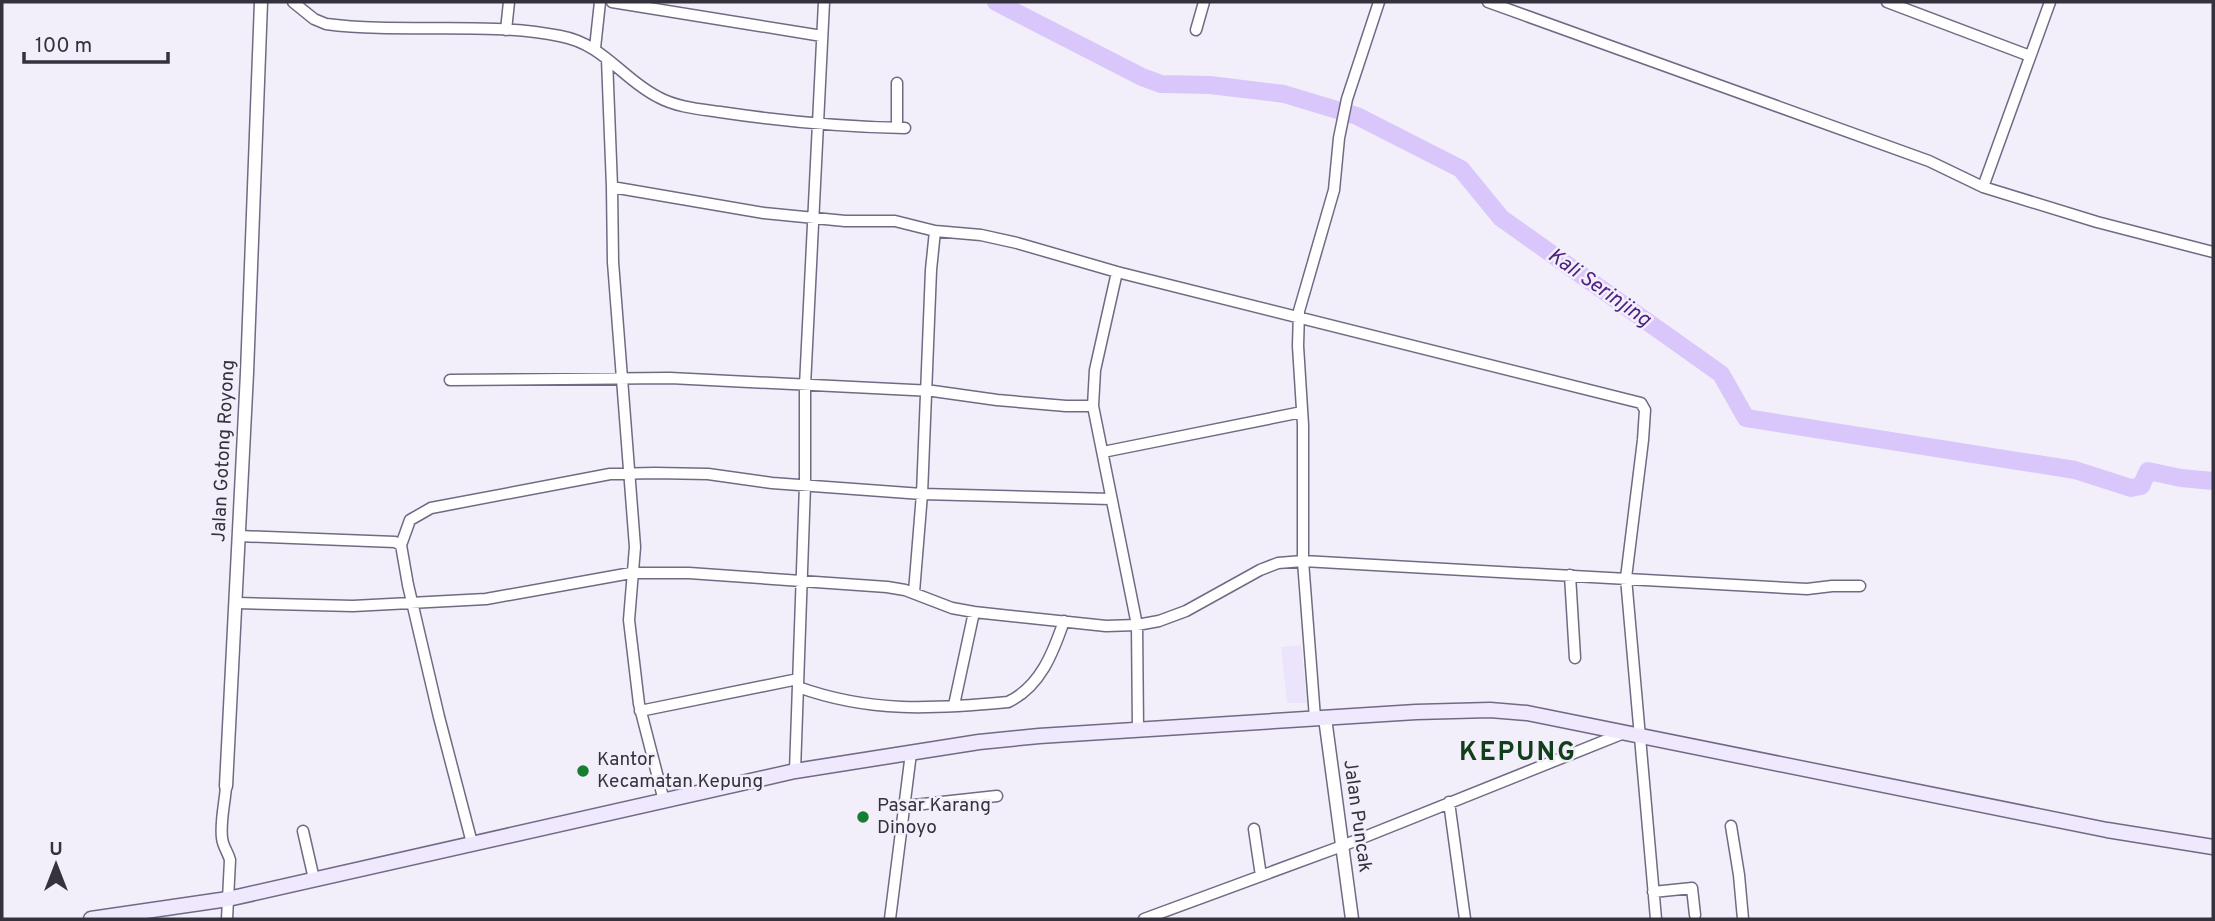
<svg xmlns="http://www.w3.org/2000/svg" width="2215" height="921" font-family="Overpass,sans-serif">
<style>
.built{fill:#ece4fb}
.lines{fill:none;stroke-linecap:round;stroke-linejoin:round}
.river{stroke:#d9c7fb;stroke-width:18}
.minor-casing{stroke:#726983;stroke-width:13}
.tertiary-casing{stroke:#726983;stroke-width:15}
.secondary-casing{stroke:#726983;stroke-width:17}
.minor{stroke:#fff;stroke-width:10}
.tertiary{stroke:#fff;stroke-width:12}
.secondary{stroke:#f0e8fd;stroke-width:14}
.poi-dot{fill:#167e33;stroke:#f2effb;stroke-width:2.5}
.labels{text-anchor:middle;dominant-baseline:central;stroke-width:5;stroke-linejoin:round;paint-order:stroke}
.street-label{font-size:19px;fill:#36323d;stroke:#f2effb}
.poi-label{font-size:19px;fill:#36323d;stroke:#f2effb;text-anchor:start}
.water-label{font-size:21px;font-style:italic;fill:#4f2181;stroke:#f2effb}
.district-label{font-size:26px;font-weight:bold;letter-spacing:2px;fill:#113f1b;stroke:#f2effb}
</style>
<rect width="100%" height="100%" fill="#f2effb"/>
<path class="built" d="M1301,645L1307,703H1287L1281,647Z"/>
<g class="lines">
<path class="river" d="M996,2L1142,77L1161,84L1210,85L1284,94L1357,116L1461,169L1501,218L1721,374L1746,418L2075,470L2131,488L2141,486L2148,471L2181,478L2213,481"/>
<defs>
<path id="minor" d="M293,2L314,19L326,24C403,34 483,21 560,36C604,44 622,79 658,97C676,107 699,109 720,112C781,121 843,127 905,128
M612,2L822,36
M1488,2L1929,161L1983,187L2097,222L2213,252
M1887,2L2030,56
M506,30L509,2
M1196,30L1204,2
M595,48L600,2
M607,59L612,187L613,262L635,547L629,620L639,704L664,801
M897,128V83
M612,187L764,213L845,221H895L935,231L981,235L1017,243L1117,272L1641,403L1645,410L1643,440L1626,578L1656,919
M1983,187L2050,2
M1117,272L1095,370L1093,406L1137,625L1138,730
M450,380L670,378L933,391L997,400L1066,406H1093
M1103,452L1302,412
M239,536L395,542L401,545L408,585L439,717L472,843
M401,545L410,520L431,508L610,474L655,473L708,474L772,483L922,494L1111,499
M1570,575L1575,658
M914,592L922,494L931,270L935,231
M236,603L353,606L486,599L631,573H689L887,587L905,590L952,608L974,612L1106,626L1137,625L1159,621L1186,611L1260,570L1278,563L1303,561L1807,589L1832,586H1860
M798,687C870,713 933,709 1008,702C1040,687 1053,653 1064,621
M954,705L974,612
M640,711L798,679
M1315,718L1303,561V425L1298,346L1299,311L1334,190L1339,138L1347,99L1379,2
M795,771L805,485V386L824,2
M226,786C225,803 220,821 222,838C223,847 228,852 230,860L227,919
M1449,802L1465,919
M905,806L997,796
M1731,826L1739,875L1743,919
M1254,829L1261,876
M303,831L314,879
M1653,892L1692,888L1695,915
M890,919L911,753
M1144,919L1342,846L1624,733"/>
<path id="tertiary" d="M1325,718L1352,919
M226,786L247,373L261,2"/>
<path id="secondary" d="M91,919L228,899L795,771L979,742L1039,736L1416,712L1490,710L1527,713L2107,830L2213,847"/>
</defs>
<use href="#minor" class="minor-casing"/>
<use href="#tertiary" class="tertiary-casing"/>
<use href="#secondary" class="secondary-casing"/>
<use href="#minor" class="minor"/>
<use href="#tertiary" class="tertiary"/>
<use href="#secondary" class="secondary"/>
</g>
<g class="poi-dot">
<circle cx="583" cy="771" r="7"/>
<circle cx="863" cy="817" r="7"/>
</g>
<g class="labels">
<g class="street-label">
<text transform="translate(224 451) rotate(-87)">Jalan Gotong Royong</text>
<text transform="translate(1357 816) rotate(82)">Jalan Puncak</text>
</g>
<g class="poi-label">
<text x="597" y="760">Kantor<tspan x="597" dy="22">Kecamatan Kepung</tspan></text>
<text x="877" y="806">Pasar Karang<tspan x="877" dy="22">Dinoyo</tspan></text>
</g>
<g class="water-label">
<text transform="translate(1599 288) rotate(35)">Kali Serinjing</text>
</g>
<g class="district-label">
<text x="1518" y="753">KEPUNG</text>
</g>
</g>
<rect width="2215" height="921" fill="none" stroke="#36323d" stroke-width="7"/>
<g transform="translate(56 865)" stroke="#f2effb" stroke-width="5" paint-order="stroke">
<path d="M0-5L12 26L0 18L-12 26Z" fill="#36323d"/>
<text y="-10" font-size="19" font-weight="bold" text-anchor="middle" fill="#36323d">U</text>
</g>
<path d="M24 52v10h144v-10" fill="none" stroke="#36323d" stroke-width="3.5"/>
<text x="35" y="52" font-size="21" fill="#36323d" stroke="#f2effb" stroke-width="5" paint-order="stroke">100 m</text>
</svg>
